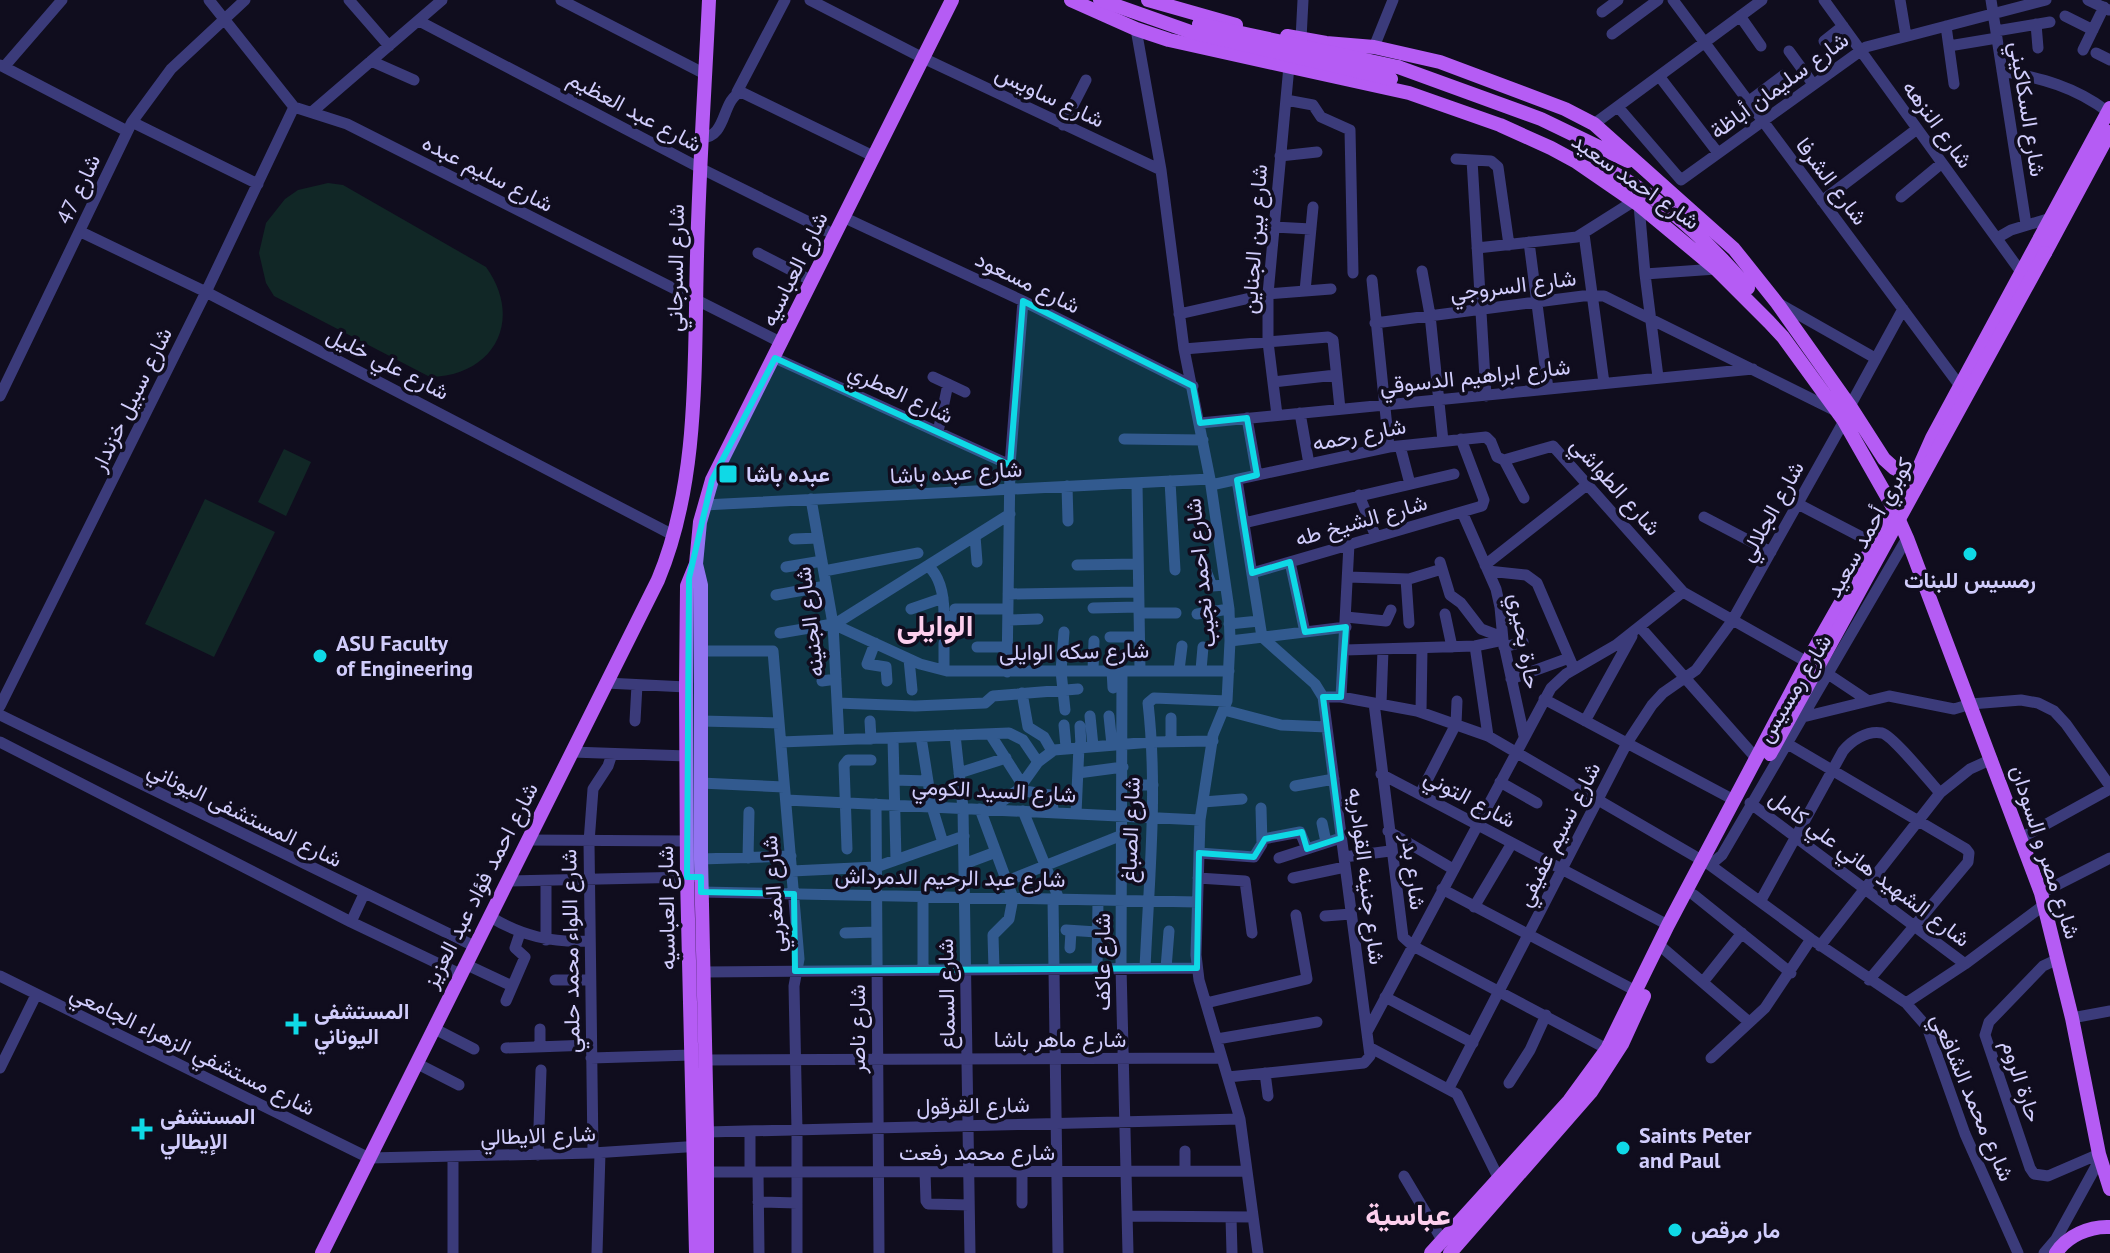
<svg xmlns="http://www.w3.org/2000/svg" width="2110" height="1253" font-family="'PT Sans',Vazirmatn,sans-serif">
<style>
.green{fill:#112726}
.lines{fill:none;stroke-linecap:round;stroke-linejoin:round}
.minor{stroke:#3b3b7a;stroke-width:11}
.major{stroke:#b55cf4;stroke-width:14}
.major-bridge{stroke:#b55cf4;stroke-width:14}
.marked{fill:#0fd9e6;fill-opacity:0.2;stroke:#0fd9e6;stroke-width:6;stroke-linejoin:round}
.poi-dot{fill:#0fd9e6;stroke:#100d1e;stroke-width:3}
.labels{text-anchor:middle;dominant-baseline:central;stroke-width:7;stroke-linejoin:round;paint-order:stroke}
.street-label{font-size:22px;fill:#d1cdfc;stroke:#100d1e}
.poi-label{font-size:22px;font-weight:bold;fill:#d1cdfc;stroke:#100d1e;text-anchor:start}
.district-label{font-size:30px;font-weight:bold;fill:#fccfed;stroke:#100d1e}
</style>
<rect width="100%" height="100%" fill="#100d1e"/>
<path class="green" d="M328,183L343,185L486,267C524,320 494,376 430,377L274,296L266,283L259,253L266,223L285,199L298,190Z
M284,449L311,462L286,516L258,502Z
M205,499L275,532L214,657L145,624Z"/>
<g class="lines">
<path class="minor" d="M209,0L294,107L347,124L782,343
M349,0L389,46
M561,0L705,74
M810,0L923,58L1161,170
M1673,0L1960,386
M1824,0L2021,272
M1900,0L1906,36
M1991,0L2026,224
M2088,0L2109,10
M1602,12L1618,0
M1740,16L1761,46
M2065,16L2093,30
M419,21L700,168L835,235
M2036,24L2038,48
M1946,26L1954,84
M1136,29L1161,170L1184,349L1210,479L1229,609L1230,641L1227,701L1213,735L1200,820L1196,955L1199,980L1240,1119L1258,1253
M1996,31L2050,22
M1612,34L1658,0
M1301,39L1303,0
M1824,41L1843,26
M1949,46L1997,38
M1374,47L1393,0
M2083,50L2104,7
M1789,51L1813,84
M2096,53L2110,60
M371,61L414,80
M0,65L127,131
M4,67L62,0
M2002,71C2041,78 2076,87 2108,112
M1659,76L1718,153
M737,92L785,0
M1286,100L1313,105L1321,117L1350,130L1353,273
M1748,102L1784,75
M1618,107L1681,180L1866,47L2046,0
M313,111L442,0
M132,122L258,184
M1594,124L1762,0
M1063,125L1086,80
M701,138C728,137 721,100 741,92L873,156
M1280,156L1317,152
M1456,159L1491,161L1498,167L1509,245
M1472,160L1486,396
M1901,197L1942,163
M1822,201L1917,129
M1639,205L1645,274L1658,377
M843,217L1023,301L1193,386
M1274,227L1311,229
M81,232L206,292L673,535
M1584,234L1604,383
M1997,238L2011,230L2051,218
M1529,242L1548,389
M1477,248L1577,237L1634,201
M758,253L812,281
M1422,271L1430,315L1443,441
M1645,274L1716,269
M1372,280L1389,447
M1305,291L1313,207
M1778,303L1875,358
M1179,314L1268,294L1331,289
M1375,323L1583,296H1604L1834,410
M1184,349L1328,337L1333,340L1340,409
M775,358L1010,465
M933,377L965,392
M1273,382L1336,375
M0,396L132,122L171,69L245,0
M1850,406L1903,309
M1300,413L1309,464
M1277,415L1268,342V294L1289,66
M1247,418L1257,475
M1200,423L1753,369
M938,432L948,384
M1124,439L1203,440
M1400,446L1410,484
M1504,460L1553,446L1683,592L1807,662
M1170,481L1175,570
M1137,483L1140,670
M1211,485L1389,447L1486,437L1491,442L1497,457L1504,460L1524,498
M1067,486L1068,521
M1359,495L1376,537
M811,499L833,624L839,740
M1798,504L1875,544
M704,505L1210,479
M1462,512L1496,589L1500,607L1503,640L1524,736
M1704,517L1771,552
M1244,523L1454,474
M975,536L977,562
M794,539L818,538
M1290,562L1305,632
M1440,562L1450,595L1461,603L1481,629L1502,637
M1077,565L1138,564
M1485,565L1588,484
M928,566C941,577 944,599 944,615L952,617
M786,567L822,561
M824,571L918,553
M1206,571L1212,586L1225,585
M1488,571L1526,575L1537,583L1574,669
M1252,573L1482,506L1484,500L1461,439
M1348,577L1409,579L1442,569
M1406,579L1409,623
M1008,594L1138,592
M776,595L826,586
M1093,608L1139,607
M911,609L943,598
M955,609H1008
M1139,613H1176
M1197,614L1229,609
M1445,614L1452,647
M1346,617L1386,621L1391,610
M1008,620L1038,619
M835,624L1010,514
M1229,624L1259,621
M1640,627L1756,758
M1064,632L1061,671L1065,710
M780,633L833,624L920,664L947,671H1229
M1110,637H1139
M1230,641L1346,627
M875,643L867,664L886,667L887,681
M1475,646L1488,736
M977,647H1007
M1504,647L1523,642
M1345,650L1475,646L1503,640
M702,651H773L799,959L794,986L797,1130V1253
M909,659L912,690
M944,670V643
M1093,670L1094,641
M1112,670L1113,688
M1122,670L1121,967L1128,1253
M1179,670L1182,646
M1201,670L1203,647
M1007,672L1010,465L1023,301
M1828,674L1867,700
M1511,679L1569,658
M822,681L836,679
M606,683L686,687
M1022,693L1028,727L1044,737L1052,751
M1323,697H1341L1417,711L1488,736L1710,865L1811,939L1906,1003L1927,1027L1965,1134L2018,1253
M1341,697L1349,544
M1544,699L1734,800
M837,703L915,706L985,703L993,696L1078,689
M1374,703L1403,937L1413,946L1607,1049
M1381,704L1383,650
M0,706L206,292L294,107
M1224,710L1281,725L1327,727
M1421,712L1422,649
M0,715L474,946
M1090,716L1093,746
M1109,716L1112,745
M1803,717L1889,696L1954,709L1971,704L2021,700L2038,703L2054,711L2066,724L2110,786
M635,721L637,685
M701,721L779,723
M870,721L871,739
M1585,721L1632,636
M1064,725L1066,747
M1080,726L1081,746
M990,734L1022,784
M955,735L963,808L970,1253
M921,737L932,807L943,843
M893,738L896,860
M1171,741V718
M0,742L351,922L460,974
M781,742L1009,733L1023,740L1038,762
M1786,743L1966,849L1969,853L1968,862L1869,980
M572,752L687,756
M959,773L1006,758
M1078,773L1123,767
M1381,774L1668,925
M894,780L928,781
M1500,782L1537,803
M701,783L784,787
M1123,785H1153
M1295,786L1334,779
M1018,790L1050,795L1054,813
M1420,794L1456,724L1457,701
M786,800L1200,820
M1203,802L1242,799
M1750,803L1965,964
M876,804L879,1253
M980,809L1013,898L1009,919L993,935L994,969
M991,809L1018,790L1038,762L1054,750L1152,742L1213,741
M1023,811L1059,899
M1076,814L1079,746
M1322,823L1326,842
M1388,831L1453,869
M2021,838L2110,789
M1263,839L1300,832L1307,849
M527,840L687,841
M847,849L844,765L848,760H871
M1199,853L1254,857L1262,844L1261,808
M1344,857L1390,851
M748,858L749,812
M1279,858L1341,838
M701,859L791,856
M964,864L996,852
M1710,865L1722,855L1907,538
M792,871L876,867L964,836
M1198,878L1245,881L1252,933
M1293,878L1345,867
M507,881L692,877
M1007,881L1122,835
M1442,889L1636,991
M701,892L1197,902
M2041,893L2110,858
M1694,895L1791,973
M923,896V970
M1053,899L1058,1253
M1761,900L1843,751C1851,741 1867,730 1882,733C1893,736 1930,782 1940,793
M1474,907L1512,843
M489,916C521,936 552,943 590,941
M1325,916L1351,914
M351,922L364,894
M1066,930L1097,932
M845,933L876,932
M546,940V881
M1658,944L1749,1022
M1820,946L1940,793L1970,769L1992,759
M1070,948L1071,931
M2058,959L2043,966L1989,1022L1985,1035L2030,1168L2034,1174L2048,1176L2099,1154
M465,964L512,986
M1097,968L1098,900
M1145,968C1149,880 1158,791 1148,703L1154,698L1227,701
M1166,968L1169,931
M703,972L1197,968
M0,976L369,1158L593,1153L701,1146
M555,980H590
M1703,982L1742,933
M1385,997L1473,1043
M506,1001L525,957L515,948L520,933
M1206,1003L1307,979L1296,915
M1906,1003L1965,964L2044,905
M2072,1018L2110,1011
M433,1028L474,1049
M540,1029V1047
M1367,1032L1551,688L1566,674L1616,645L1683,592
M1217,1039L1317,1022
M1369,1047L1457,1094L1498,1177
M506,1048L591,1045
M591,1058L692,1055
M1711,1058L1765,1008L1811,939
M705,1060L1222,1058
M416,1063L459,1085
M0,1068L36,995
M1265,1073L1268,1096
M1228,1077L1364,1063L1370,1056L1323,697L1315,684L1262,637L1237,480
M1509,1083L1530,1050L1546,1015
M1449,1088L1627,743L1652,705L1663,693L1696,670L1732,621L1844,421
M750,1131V1172
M707,1132L1240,1119
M593,1153L589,842L593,789L608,766L612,754
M538,1155L541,1070
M453,1157V1253
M1185,1171V1151
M707,1172L1246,1171
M758,1172L759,1253
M925,1172L926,1201L928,1204L969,1205
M1404,1176L1442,1240
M758,1202L797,1203
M1022,1203V1171
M1127,1216L1253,1217
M1231,1217L1232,1253
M597,1253L600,1153
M2044,1253L2056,1239L2100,1159"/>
<path class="major" d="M1071,0L1136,29L1169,40L1409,93L1500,125L1551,148L1575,161L1639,205L1716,269L1769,322L1783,337L1844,421L1894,509L1907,538L2041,893L2072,1018L2099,1154L2110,1189
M1148,0L1236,25
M1287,36L1326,43L1374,47L1440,62L1565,109L1594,124L1734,249L1777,303L1850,406L1884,459L1894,468L1914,477
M1398,67L1541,119L1628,161
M1584,158C1648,186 1703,235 1748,288
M2045,253L2110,132
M1912,483L1932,438L2110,108
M322,1253L658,580C700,480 694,362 697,256C699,170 705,85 709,0
M696,1253L687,877L686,687L687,586L696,564
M707,1253V1132L701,859V585L696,564L700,522L712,480L952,0
M1431,1253L1569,1101L1607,1049L1668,925L1807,662L1894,509
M1450,1253L1591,1092L1622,1044L1644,996
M2056,1253C2067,1236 2089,1226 2110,1227"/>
<path class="major-bridge" d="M1100,0L1191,32L1391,79
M1199,24L1398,67
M1770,754L2045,253"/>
</g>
<path class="marked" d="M1023,301L1193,386L1200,423L1247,418L1257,475L1237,480L1252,573L1290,562L1305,632L1346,627L1341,697H1323L1341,838L1307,849L1302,832L1265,839L1254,857L1199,853L1197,968L795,971L794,894L701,892V877H687L689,578L712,480L775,358L1010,465Z"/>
<g class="poi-dot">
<rect x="718" y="464" width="20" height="20" rx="4"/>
<circle cx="1970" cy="554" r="8"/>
<circle cx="320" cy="656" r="8"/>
<path d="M292 1012h8v8h8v8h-8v8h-8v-8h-8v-8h8z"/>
<path d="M138 1117h8v8h8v8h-8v8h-8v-8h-8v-8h8z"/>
<circle cx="1623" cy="1148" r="8"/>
<circle cx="1675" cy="1230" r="8"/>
</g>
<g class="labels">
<g class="street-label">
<text transform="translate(1779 85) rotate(-36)">شارع سليمان أباظة</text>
<text transform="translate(1050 96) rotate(25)">شارع ساويس</text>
<text transform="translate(2028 109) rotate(81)">شارع السكاكيني</text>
<text transform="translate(635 111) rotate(28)">شارع عبد العظيم</text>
<text transform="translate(1938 124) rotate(54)">شارع النزهه</text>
<text transform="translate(488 173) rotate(27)">شارع سليم عبده</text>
<text transform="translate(1636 181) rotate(35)">شارع احمد سعيد</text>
<text transform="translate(1832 181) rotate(53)">شارع الشرفا</text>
<text transform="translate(78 189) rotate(-65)">شارع 47</text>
<text transform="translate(1254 239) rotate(-86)">شارع بين الجناين</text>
<text transform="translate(675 268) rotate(-89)">شارع السرجاني</text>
<text transform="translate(794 269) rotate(-64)">شارع العباسيه</text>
<text transform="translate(1028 282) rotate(26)">شارع مسعود</text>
<text transform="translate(1513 285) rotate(-7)">شارع السروجي</text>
<text transform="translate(388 363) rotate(27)">شارع علي خليل</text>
<text transform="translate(1475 376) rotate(-6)">شارع ابراهيم الدسوقي</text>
<text transform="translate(901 393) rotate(25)">شارع العطري</text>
<text transform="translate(131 399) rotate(-64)">شارع سبيل خزندار</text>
<text transform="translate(1359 434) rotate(-11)">شارع رحمه</text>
<text transform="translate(956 472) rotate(-3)">شارع عبده باشا</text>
<text transform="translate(1616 486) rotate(48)">شارع الطواشي</text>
<text transform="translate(1771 511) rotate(-61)">شارع الجلالي</text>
<text transform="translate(1361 520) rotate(-16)">شارع الشيخ طه</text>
<text transform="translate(1869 527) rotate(-61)">كوبري أحمد سعيد</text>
<text transform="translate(1200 573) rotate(-96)">شارع احمد نجيب</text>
<text transform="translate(809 622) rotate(-97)">شارع الجنينه</text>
<text transform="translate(1525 641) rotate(80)">حارة بحيري</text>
<text transform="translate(1074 651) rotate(-1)">شارع سكه الوايلى</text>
<text transform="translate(1794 688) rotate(-59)">شارع رمسيس</text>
<text transform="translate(994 790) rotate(3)">شارع السيد الكومي</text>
<text transform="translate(1470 798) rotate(28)">شارع التوني</text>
<text transform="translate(245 814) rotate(26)">شارع المستشفى اليوناني</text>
<text transform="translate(1130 830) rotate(-88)">شارع الصباغ</text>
<text transform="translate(1558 834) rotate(-63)">شارع نسيم عفيفي</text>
<text transform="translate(2046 852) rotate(72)">شارع مصر و السودان</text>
<text transform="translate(1870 868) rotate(37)">شارع الشهيد هاني علي كامل</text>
<text transform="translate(1414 872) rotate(83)">شارع بدر</text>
<text transform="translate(1367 876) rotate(83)">شارع جنينه القوادريه</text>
<text transform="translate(950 877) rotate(1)">شارع عبد الرحيم الدمرداش</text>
<text transform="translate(480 885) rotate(-63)">شارع احمد فؤاد عبد العزيز</text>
<text transform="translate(773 894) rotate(-94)">شارع المغربي</text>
<text transform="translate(666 908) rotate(-91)">شارع العباسيه</text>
<text transform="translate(570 951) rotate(-91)">شارع اللواء محمد حلمي</text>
<text transform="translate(1102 962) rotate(-90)">شارع عاكف</text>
<text transform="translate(946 994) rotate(-91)">شارع السماع</text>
<text transform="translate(857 1029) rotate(-90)">شارع ناصر</text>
<text x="1060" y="1039">شارع ماهر باشا</text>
<text transform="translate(193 1050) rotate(26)">شارع مستشفي الزهراء الجامعي</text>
<text transform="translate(2022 1081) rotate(72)">حارة الروم</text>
<text transform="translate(1973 1097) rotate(67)">شارع محمد الشافعي</text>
<text transform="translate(973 1105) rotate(-1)">شارع القرقول</text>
<text transform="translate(538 1135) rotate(-2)">شارع الايطالي</text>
<text x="977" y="1152">شارع محمد رفعت</text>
</g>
<g class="poi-label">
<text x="746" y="474">عبده باشا</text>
<text x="1970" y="580" text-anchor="middle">رمسيس للبنات</text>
<text x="336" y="643">ASU Faculty<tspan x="336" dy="25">of Engineering</tspan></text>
<text x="314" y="1011">المستشفى<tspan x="314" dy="25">اليوناني</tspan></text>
<text x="160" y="1116">المستشفى<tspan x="160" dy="25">الإيطالي</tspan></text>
<text x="1639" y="1135">Saints Peter<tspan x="1639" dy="25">and Paul</tspan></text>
<text x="1691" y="1230">مار مرقص</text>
</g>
<g class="district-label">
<text x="935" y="624">الوايلى</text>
<text x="1408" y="1213">عباسية</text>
</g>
</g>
</svg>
